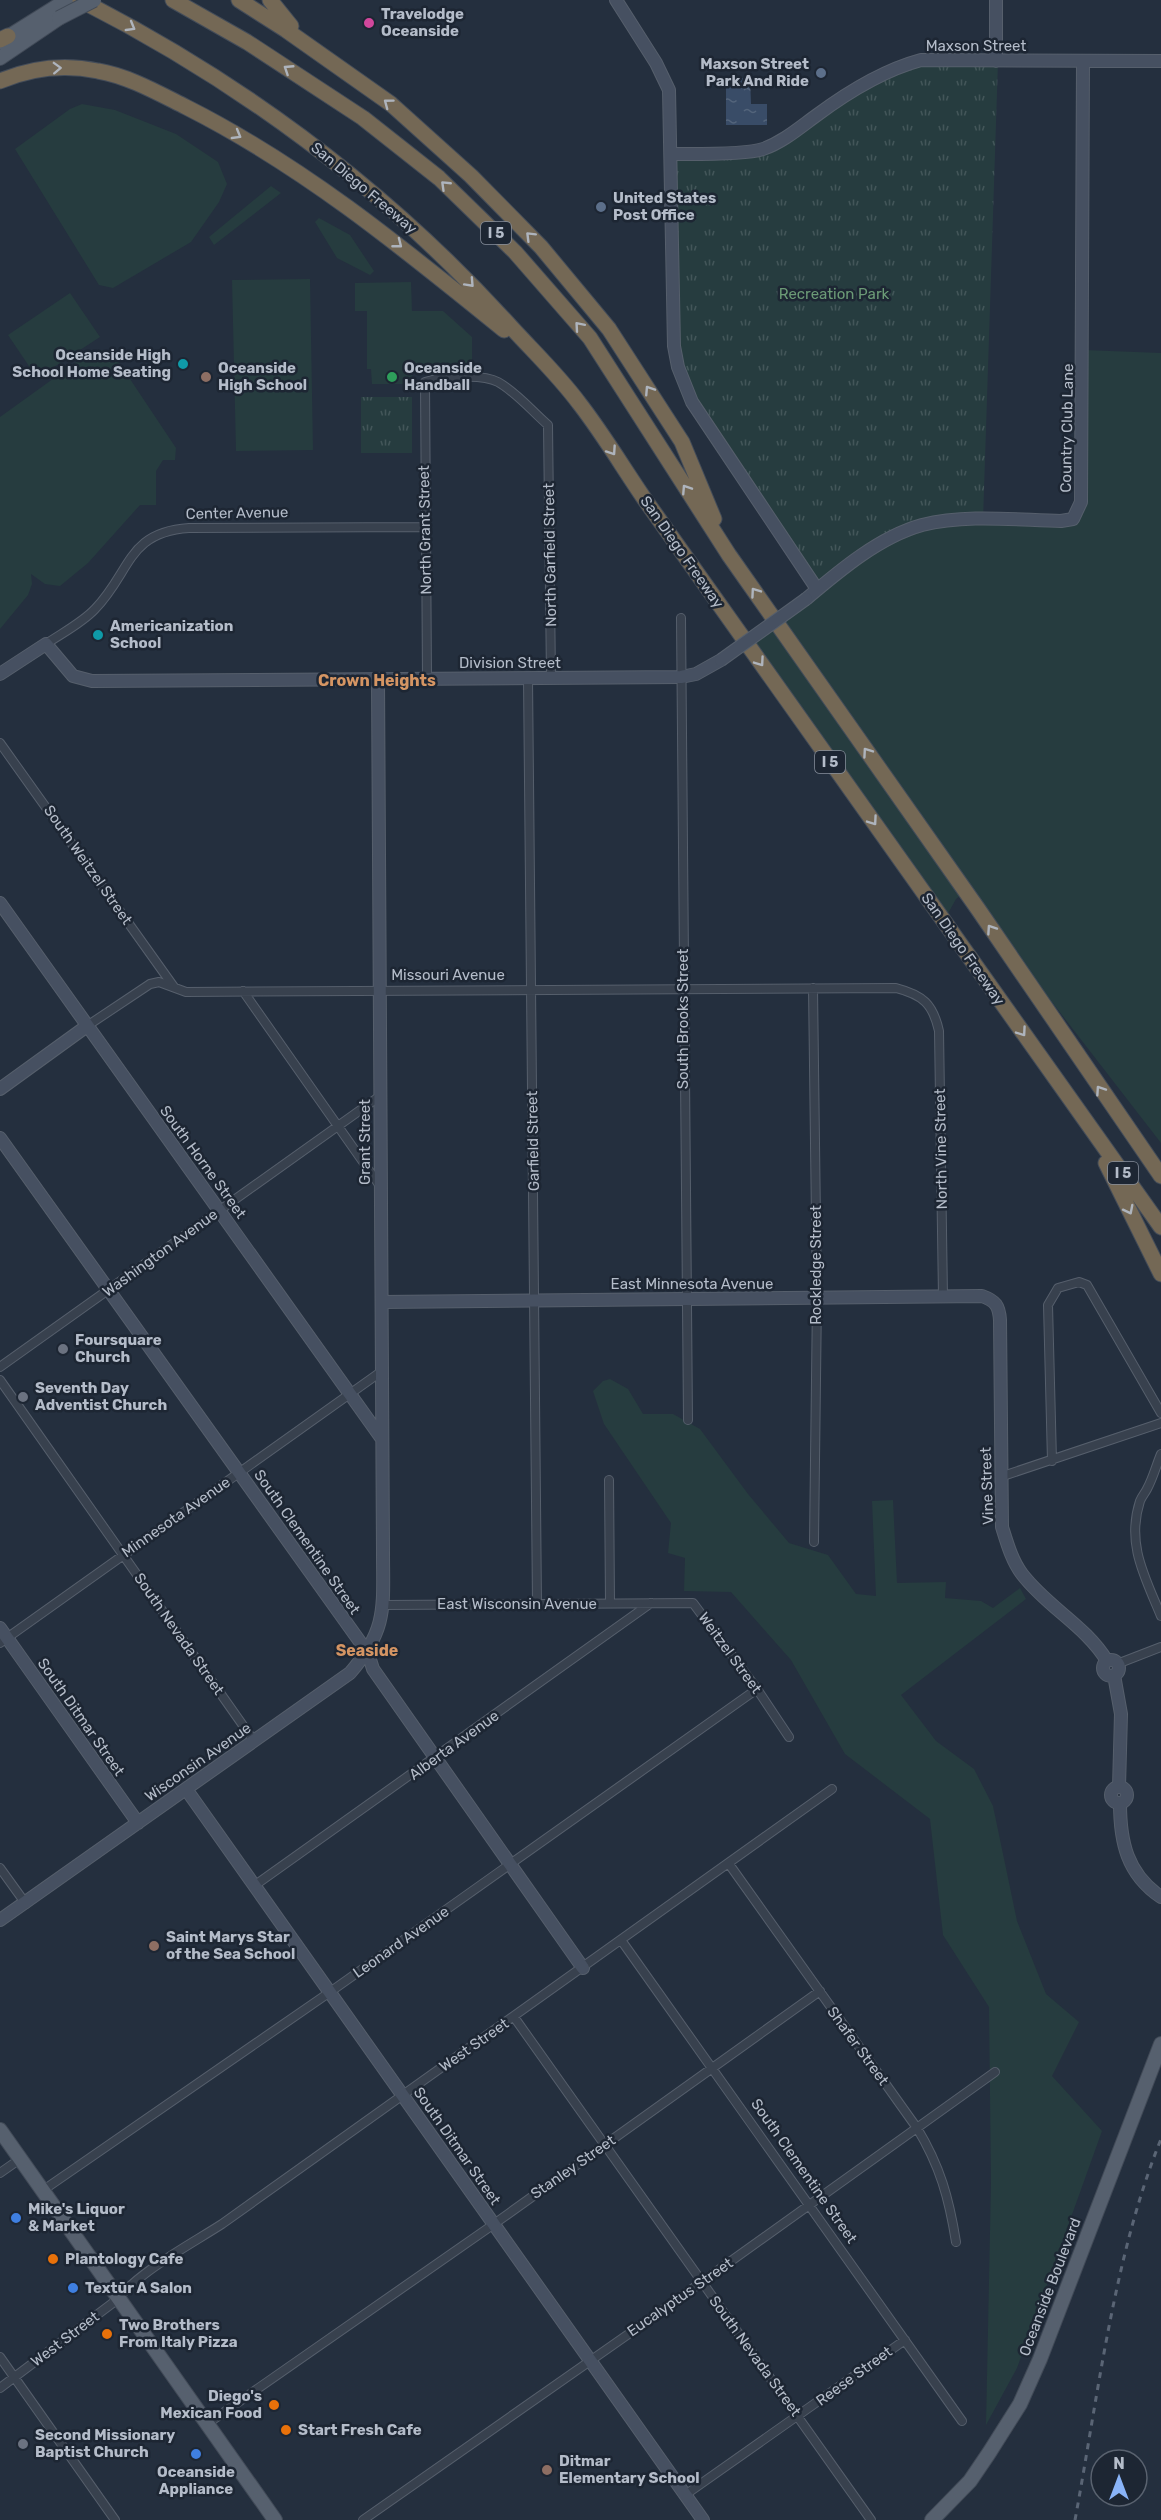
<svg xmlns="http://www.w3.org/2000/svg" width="1161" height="2520" font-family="Rubik,sans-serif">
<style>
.grass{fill:#263c3f}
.park{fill:url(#park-tufts)}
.water{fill:url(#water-ripples)}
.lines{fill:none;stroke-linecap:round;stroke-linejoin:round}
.street-casing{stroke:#565f6c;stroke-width:10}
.secondary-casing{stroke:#565f6c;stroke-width:14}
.primary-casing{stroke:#414a57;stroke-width:16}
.highway-casing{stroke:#434c59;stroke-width:17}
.street{stroke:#38414e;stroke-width:8}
.secondary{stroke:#465061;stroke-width:12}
.primary{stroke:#56606e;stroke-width:14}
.highway{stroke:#746855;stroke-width:15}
.rail{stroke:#5a6575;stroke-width:3;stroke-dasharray:6 6;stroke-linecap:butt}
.secondary-bridge-casing{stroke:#565f6c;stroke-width:14;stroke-linecap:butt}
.primary-bridge-casing{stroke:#414a57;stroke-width:16;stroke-linecap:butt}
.secondary-bridge{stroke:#465061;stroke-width:12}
.primary-bridge{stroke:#56606e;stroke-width:14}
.oneway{stroke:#aeb4bd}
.hotel-dot{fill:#d1479c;stroke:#1d2633;stroke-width:2}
.service-dot{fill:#5c6f8a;stroke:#1d2633;stroke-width:2}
.culture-dot{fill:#0f9aa8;stroke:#1d2633;stroke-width:2}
.education-dot{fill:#8d6e63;stroke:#1d2633;stroke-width:2}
.leisure-dot{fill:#2e9e5b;stroke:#1d2633;stroke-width:2}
.worship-dot{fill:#6b7280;stroke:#1d2633;stroke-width:2}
.shop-dot{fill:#3f7fe0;stroke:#1d2633;stroke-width:2}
.food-dot{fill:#e8710a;stroke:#1d2633;stroke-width:2}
.labels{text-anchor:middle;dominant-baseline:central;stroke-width:5;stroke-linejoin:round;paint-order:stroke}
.shield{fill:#1d2633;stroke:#878f9c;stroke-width:1.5}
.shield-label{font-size:14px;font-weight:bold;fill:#b4bcc9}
.poi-label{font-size:15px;font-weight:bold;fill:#b4bcc9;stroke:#1d2633;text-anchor:start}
.street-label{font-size:15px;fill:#b4bcc9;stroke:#1d2633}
.park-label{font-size:15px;fill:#6b9a76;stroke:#1d2633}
.neighbourhood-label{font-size:16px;font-weight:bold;fill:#d59563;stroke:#1d2633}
</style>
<defs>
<pattern id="park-tufts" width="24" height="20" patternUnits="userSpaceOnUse" patternTransform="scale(1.5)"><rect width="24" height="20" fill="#263c3f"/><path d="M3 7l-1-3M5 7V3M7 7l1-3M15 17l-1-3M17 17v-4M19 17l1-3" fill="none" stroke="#435659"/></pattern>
<pattern id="water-ripples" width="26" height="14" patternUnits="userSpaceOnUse" patternTransform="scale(1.5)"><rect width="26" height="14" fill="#394c67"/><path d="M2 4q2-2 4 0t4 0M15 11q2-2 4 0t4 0" fill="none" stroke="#53647b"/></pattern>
</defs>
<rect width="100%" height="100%" fill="#242f3e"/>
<path class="grass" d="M82,104L115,110L176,134L218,162L227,184L219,202L191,242L113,288L99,285L15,149L70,109Z
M271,186L281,193L214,245L209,237Z
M319,218L350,235L374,271L370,275L337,258L315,222Z
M310,279L313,450L236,451L232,280Z
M411,282L412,311H443L472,337V368H412V384H372L371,369H367V311H355V283Z
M70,293L100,337L37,378L8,335Z
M102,350L118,361L176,448L175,460H163L156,471V505H140L88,563L60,586L45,584L31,574L32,584L28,595L0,629V417L89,353Z
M1084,350L1161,353V1143L966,891L956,899L941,926L746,645L880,548L919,526L1075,515Z
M610,1379L628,1389L643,1414H673L700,1429L748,1494L789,1543L828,1555L856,1594L876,1596L872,1501L893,1500L897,1583L946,1582L945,1598L981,1601L993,1608L1020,1588L1026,1599L901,1695L936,1741L974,1769L993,1806L1017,1921L1046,1994L1079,2022L1052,2076L1102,2131L1017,2368L986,2425L991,2183L989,2007L943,1935L930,1819L845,1754L791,1660L731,1592L684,1591L685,1558L668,1553L671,1523L604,1424L593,1391L603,1381Z"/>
<path class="park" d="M998,61L983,520L919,526L812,585L695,404L678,350L676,154L758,153L886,75L914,64Z
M361,397H412V453H361Z"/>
<path class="water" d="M726,78H750L751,104H767V125H726Z"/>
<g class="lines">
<defs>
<path id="street" d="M681,618L688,1420
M46,644C62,633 82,623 95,609C131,572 127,532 189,528L425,527
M427,678L425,382C442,377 482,373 498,382C516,392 532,411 548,425L551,678
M528,678L537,1604
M0,743L174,987
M813,988L817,1298L814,1542
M243,991L380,1186
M87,1026L150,984L159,982L186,992L896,988C923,995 933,1004 939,1031L943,1297
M0,1367L380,1096
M0,1380L254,1741
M1161,1454C1156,1466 1153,1478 1147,1489C1145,1493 1142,1496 1140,1501C1126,1544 1145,1577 1161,1616
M1052,1461L1048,1305L1058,1288L1079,1282L1087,1285L1161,1413
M1000,1477L1161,1423
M609,1480L610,1603
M383,1605L693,1603L757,1689L789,1737
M0,1643L382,1371
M1117,1664L1161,1647
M729,1864L917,2128C940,2166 949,2198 956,2242
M0,1868L26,1904
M254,1886L651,1603
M621,1940L962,2421
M514,2017L871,2520
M0,2173L20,2159
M42,2191L330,1992L757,1689
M0,2357L115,2520
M0,2388L118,2299C140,2271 191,2244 222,2224L832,1789
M207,2424L494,2224L820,1991
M685,2495L905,2340
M363,2520L650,2319L995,2072"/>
<path id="secondary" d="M616,0L656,63L669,90L674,346L678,367L692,402L817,589
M996,0V61
M672,154C692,154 746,155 763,149C783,142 799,128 817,115C848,92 884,70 921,60L1161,61
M806,599C839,571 879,537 922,525C966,514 1016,520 1061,521L1073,519L1081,502L1083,61
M0,674L46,644L73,676L92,681L681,677L696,674L721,660
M0,903L382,1439
M0,1089L87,1026
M0,1138L368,1653L373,1669L583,1968
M382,1302L982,1296C996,1301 999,1306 1000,1320L1002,1527C1007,1543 1012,1561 1022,1574C1047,1607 1086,1626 1107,1661
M0,1628L138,1823
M1103 1668a8 8 0 1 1 16 0a8 8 0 1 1-16 0Z
M1114,1675L1121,1714L1119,1787
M1111 1795a8 8 0 1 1 16 0a8 8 0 1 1-16 0Z
M186,1789L703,2520
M1120,1803C1120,1842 1127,1874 1161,1897
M0,1920L350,1673C388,1629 383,1607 383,1552L378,680"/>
<path id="primary" d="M0,42L67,0
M0,58L59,18
M0,2130L275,2520
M932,2520L970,2481L989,2453L1020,2404L1040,2359L1161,2044"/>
<path id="highway" d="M80,0C243,83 389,192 512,328C535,353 559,376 579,403C604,435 625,471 648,504L1161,1227
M173,0L247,42L363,118L439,178L515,252L590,338L729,555L978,909L1161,1176
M239,0L286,30L391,104L471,176L541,247L609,329L682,442L714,519
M270,0L291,26
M0,40L8,36
M0,81C31,68 65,64 98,71C128,76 158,93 186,107C303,166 403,248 504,330
M1106,1163L1161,1274"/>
</defs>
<use href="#street" class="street-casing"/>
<use href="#secondary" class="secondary-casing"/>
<use href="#primary" class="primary-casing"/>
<use href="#highway" class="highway-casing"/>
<use href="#street" class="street"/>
<use href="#secondary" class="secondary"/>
<use href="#primary" class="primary"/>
<use href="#highway" class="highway"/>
<path class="rail" d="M1075,2520C1098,2396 1114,2255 1161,2139"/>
<defs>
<path id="secondary-bridge" d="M721,660L806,599"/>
<path id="primary-bridge" d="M59,18L94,0"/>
</defs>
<use href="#secondary-bridge" class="secondary-bridge-casing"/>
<use href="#primary-bridge" class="primary-bridge-casing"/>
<use href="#secondary-bridge" class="secondary-bridge"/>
<use href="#primary-bridge" class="primary-bridge"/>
</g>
<defs><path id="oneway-chevron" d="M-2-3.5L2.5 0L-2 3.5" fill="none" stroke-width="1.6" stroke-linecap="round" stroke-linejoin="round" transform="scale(1.5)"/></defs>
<g class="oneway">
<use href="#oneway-chevron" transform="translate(131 27) rotate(30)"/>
<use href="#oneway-chevron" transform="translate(57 68) rotate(-2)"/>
<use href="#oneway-chevron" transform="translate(288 69) rotate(-147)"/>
<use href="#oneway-chevron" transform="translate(388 103) rotate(-143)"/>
<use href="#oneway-chevron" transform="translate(237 135) rotate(30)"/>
<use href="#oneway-chevron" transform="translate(445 185) rotate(-136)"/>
<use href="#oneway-chevron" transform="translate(530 236) rotate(-135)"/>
<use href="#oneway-chevron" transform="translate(398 244) rotate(38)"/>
<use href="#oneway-chevron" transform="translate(470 283) rotate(47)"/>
<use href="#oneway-chevron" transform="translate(579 326) rotate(-131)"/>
<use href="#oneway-chevron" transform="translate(649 390) rotate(-123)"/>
<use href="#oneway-chevron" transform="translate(612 451) rotate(56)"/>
<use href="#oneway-chevron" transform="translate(686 489) rotate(-123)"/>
<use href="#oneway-chevron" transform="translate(755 592) rotate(-125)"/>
<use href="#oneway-chevron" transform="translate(760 662) rotate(55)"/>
<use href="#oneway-chevron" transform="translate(867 752) rotate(-125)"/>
<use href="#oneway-chevron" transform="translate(873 821) rotate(55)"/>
<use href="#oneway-chevron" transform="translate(991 929) rotate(-124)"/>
<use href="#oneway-chevron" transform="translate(1022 1032) rotate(55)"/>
<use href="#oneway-chevron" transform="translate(1100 1090) rotate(-124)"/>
<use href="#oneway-chevron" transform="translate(1129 1210) rotate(63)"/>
</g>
<circle class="hotel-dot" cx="369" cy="23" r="6"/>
<g class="service-dot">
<circle cx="821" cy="73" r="6"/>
<circle cx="601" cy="207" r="6"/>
</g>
<g class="culture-dot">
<circle cx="183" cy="364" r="6"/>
<circle cx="98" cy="635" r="6"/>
</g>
<g class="education-dot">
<circle cx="206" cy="377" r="6"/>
<circle cx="154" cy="1946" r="6"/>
<circle cx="547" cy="2470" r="6"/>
</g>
<circle class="leisure-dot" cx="392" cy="377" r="6"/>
<g class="worship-dot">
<circle cx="63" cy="1349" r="6"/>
<circle cx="23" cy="1397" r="6"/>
<circle cx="23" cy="2444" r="6"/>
</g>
<g class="shop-dot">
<circle cx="16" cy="2218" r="6"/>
<circle cx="73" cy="2288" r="6"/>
<circle cx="196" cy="2454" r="6"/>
</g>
<g class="food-dot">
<circle cx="53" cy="2259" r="6"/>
<circle cx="107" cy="2334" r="6"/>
<circle cx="274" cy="2405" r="6"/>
<circle cx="286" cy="2430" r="6"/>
</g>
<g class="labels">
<g class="shield">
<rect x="481" y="222" width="30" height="22" rx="4.5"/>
<rect x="815" y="751" width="30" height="22" rx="4.5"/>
<rect x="1108" y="1162" width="30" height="22" rx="4.5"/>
</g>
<g class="shield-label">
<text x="496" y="233">I 5</text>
<text x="830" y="762">I 5</text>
<text x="1123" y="1173">I 5</text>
</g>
<g class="poi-label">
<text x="381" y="14">Travelodge<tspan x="381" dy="17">Oceanside</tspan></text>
<text x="809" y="64" text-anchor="end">Maxson Street<tspan x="809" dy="17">Park And Ride</tspan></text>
<text x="613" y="198">United States<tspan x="613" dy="17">Post Office</tspan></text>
<text x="171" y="355" text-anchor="end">Oceanside High<tspan x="171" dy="17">School Home Seating</tspan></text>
<text x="218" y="368">Oceanside<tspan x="218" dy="17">High School</tspan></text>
<text x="404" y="368">Oceanside<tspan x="404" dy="17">Handball</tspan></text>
<text x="110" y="626">Americanization<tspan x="110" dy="17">School</tspan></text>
<text x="75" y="1340">Foursquare<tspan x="75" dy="17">Church</tspan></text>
<text x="35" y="1388">Seventh Day<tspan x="35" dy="17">Adventist Church</tspan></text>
<text x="166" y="1937">Saint Marys Star<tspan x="166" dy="17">of the Sea School</tspan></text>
<text x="28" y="2209">Mike's Liquor<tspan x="28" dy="17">&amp; Market</tspan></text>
<text x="65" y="2259">Plantology Cafe</text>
<text x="85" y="2288">Textūr A Salon</text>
<text x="119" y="2325">Two Brothers<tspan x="119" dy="17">From Italy Pizza</tspan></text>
<text x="262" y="2396" text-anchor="end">Diego's<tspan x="262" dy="17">Mexican Food</tspan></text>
<text x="298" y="2430">Start Fresh Cafe</text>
<text x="35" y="2435">Second Missionary<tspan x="35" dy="17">Baptist Church</tspan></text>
<text x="559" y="2461">Ditmar<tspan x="559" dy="17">Elementary School</tspan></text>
<text x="196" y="2472" text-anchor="middle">Oceanside<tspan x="196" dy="17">Appliance</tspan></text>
</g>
<g class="street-label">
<text x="976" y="46">Maxson Street</text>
<text transform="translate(364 188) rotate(40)">San Diego Freeway</text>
<text transform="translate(1067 428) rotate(-89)">Country Club Lane</text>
<text transform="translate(237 513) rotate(-1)">Center Avenue</text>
<text transform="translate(425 530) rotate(-91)">North Grant Street</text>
<text transform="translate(682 552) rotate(55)">San Diego Freeway</text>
<text transform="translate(550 555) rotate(-91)">North Garfield Street</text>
<text x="510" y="663">Division Street</text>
<text transform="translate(88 865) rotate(55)">South Weitzel Street</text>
<text transform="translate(963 949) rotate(55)">San Diego Freeway</text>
<text x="448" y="975">Missouri Avenue</text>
<text transform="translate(683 1019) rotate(-90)">South Brooks Street</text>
<text transform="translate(533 1141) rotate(-91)">Garfield Street</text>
<text transform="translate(365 1142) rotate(-90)">Grant Street</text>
<text transform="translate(941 1149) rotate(-91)">North Vine Street</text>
<text transform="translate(203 1162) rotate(54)">South Horne Street</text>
<text transform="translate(160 1253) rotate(-36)">Washington Avenue</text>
<text transform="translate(816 1265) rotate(-90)">Rockledge Street</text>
<text x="692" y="1284">East Minnesota Avenue</text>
<text transform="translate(987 1486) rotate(-92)">Vine Street</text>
<text transform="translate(176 1517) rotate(-35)">Minnesota Avenue</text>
<text transform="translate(307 1542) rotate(55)">South Clementine Street</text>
<text x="517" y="1604">East Wisconsin Avenue</text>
<text transform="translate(179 1634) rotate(55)">South Nevada Street</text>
<text transform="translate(730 1653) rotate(54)">Weitzel Street</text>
<text transform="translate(81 1717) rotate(55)">South Ditmar Street</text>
<text transform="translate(454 1745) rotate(-36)">Alberta Avenue</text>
<text transform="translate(198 1762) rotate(-35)">Wisconsin Avenue</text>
<text transform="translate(401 1942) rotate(-35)">Leonard Avenue</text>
<text transform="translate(474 2045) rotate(-35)">West Street</text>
<text transform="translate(858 2046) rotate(54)">Shafer Street</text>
<text transform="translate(457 2146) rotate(55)">South Ditmar Street</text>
<text transform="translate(573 2167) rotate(-35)">Stanley Street</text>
<text transform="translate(804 2171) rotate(55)">South Clementine Street</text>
<text transform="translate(1050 2287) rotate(-69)">Oceanside Boulevard</text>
<text transform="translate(680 2297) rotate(-35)">Eucalyptus Street</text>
<text transform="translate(65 2339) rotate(-37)">West Street</text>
<text transform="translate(755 2356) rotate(54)">South Nevada Street</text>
<text transform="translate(854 2376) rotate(-36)">Reese Street</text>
</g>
<g class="park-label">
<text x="834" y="294">Recreation Park</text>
</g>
<g class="neighbourhood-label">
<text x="377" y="680">Crown Heights</text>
<text x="367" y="1650">Seaside</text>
</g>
</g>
<g transform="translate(1119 2478)"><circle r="28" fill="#1d2633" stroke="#59626f" stroke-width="1.5"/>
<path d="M0-4.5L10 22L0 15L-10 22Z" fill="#8ab4f8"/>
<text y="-9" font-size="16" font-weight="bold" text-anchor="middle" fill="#b4bcc9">N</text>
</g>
</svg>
